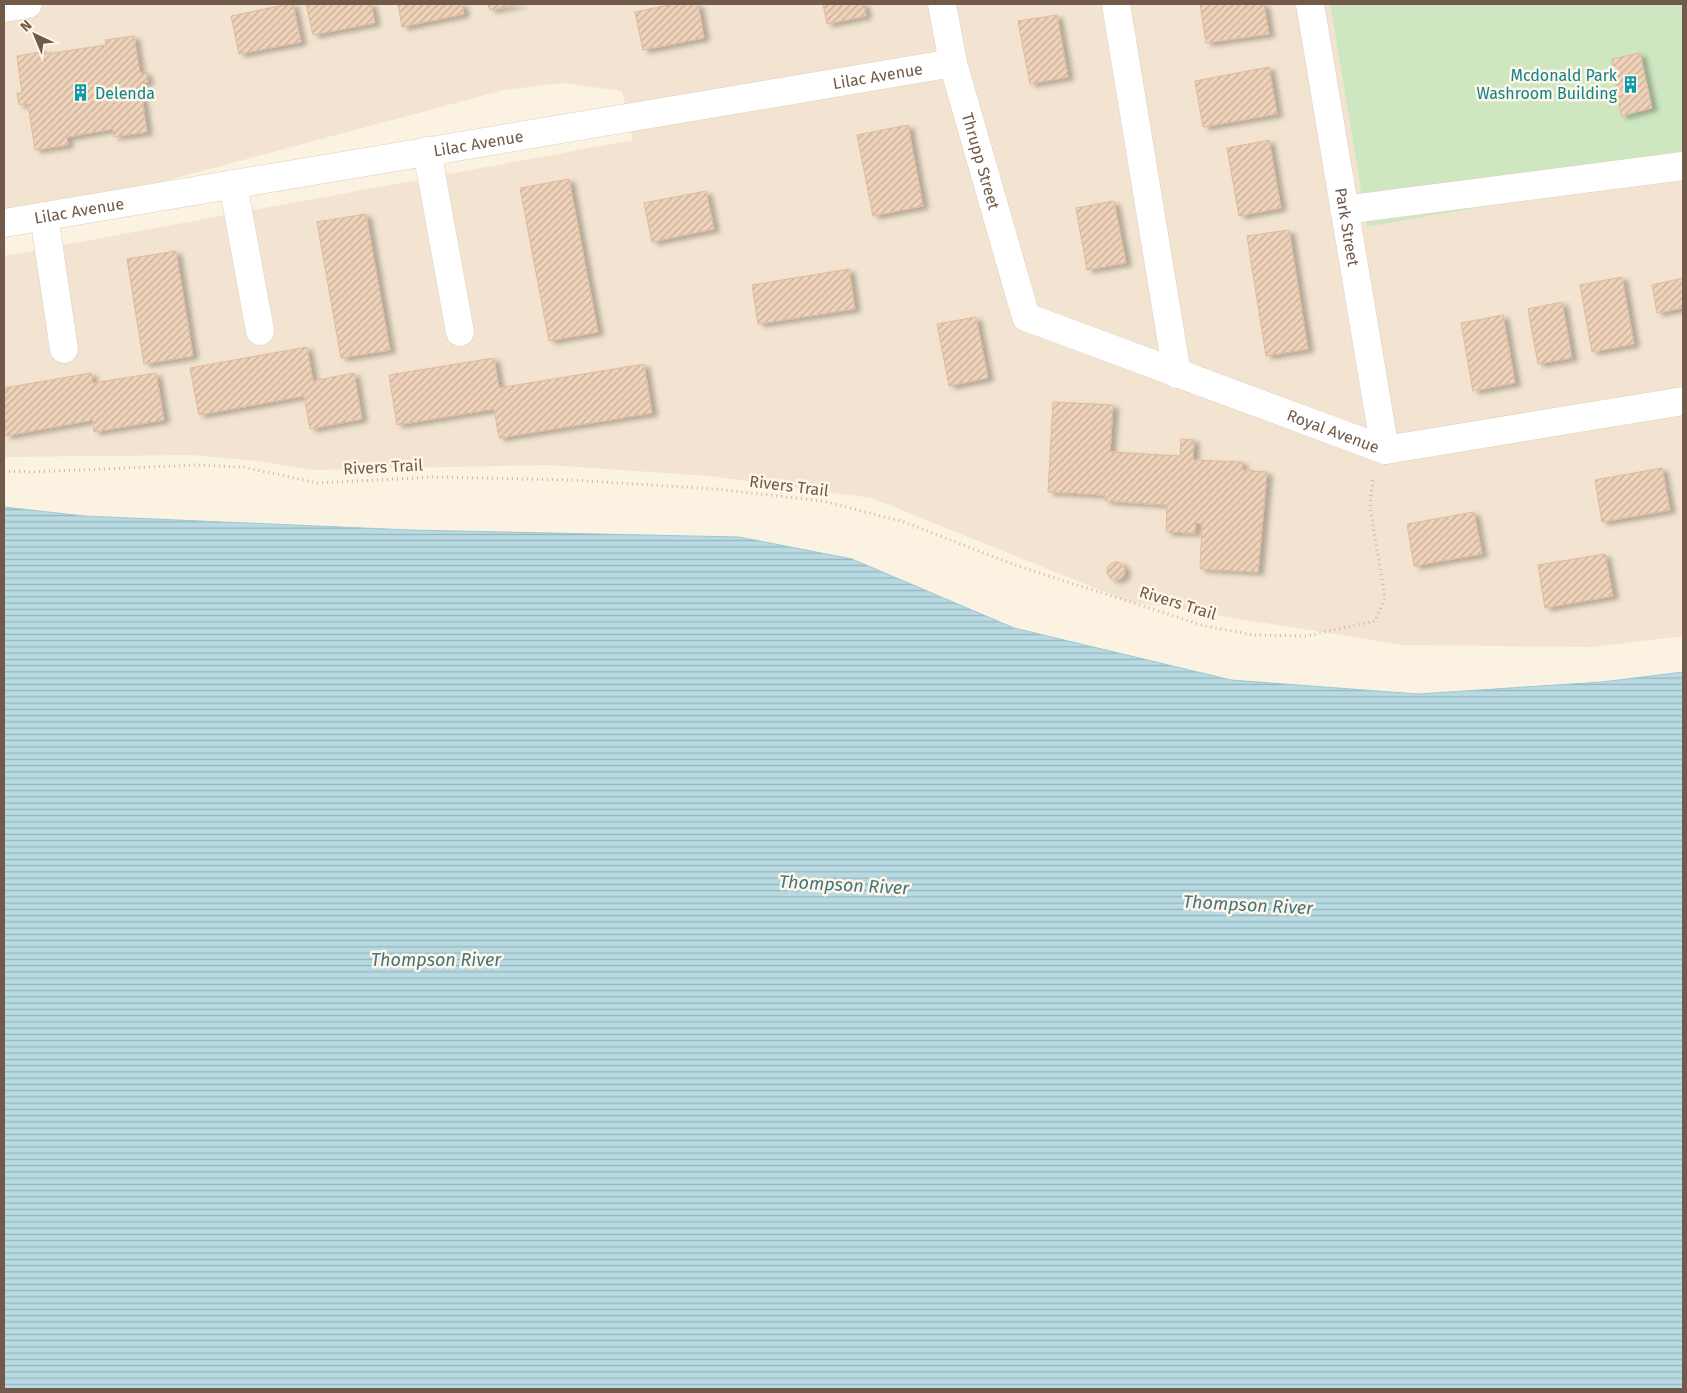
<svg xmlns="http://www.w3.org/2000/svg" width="1687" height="1393" font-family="'Fira Sans',sans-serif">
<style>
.residential{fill:#f2e4d0}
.green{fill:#cee7c1}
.water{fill:url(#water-rules);stroke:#9ec8d4}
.building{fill:url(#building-hatch);stroke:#e1ba9b;filter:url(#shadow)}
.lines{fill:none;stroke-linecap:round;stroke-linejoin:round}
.minor-casing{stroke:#decfbd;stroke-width:29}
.path{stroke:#d3b69e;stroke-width:3;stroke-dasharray:1 4;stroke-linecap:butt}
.minor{stroke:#fff;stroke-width:28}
.labels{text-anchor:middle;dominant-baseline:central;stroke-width:5;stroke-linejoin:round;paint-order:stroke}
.culture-label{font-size:16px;fill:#0d838f;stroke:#fef6e7;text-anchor:end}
.street-label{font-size:16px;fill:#715a49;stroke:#fef6e7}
.water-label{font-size:18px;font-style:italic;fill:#447583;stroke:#fef6e7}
</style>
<defs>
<pattern id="water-rules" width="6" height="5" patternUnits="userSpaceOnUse" patternTransform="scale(1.25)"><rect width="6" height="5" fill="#b7dae3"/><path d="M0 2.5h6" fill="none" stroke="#99b4ba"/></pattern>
<pattern id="building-hatch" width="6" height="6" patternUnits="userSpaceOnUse" patternTransform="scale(1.25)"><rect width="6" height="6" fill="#efd2ba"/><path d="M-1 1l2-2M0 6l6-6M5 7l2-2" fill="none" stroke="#c6ad99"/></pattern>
<filter id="shadow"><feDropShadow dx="5.5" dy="3" stdDeviation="2.5" flood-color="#0004"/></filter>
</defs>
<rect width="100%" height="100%" fill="#fbf2e1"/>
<path class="residential" d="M4,4H1330L1367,227L1683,172V636L1592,647L1403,645L1127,601L872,498L710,476L547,465L315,470L258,461L191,455L4,457V256L633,140L622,91L562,83L504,90L4,224Z"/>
<path class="green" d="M1330,4H1683V172L1367,227Z"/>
<path class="water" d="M4,507L84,516L410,530L739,537L852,559L1014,628L1231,680L1418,694L1602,682L1683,672V1389H4Z"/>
<path class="building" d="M289,4H293L301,42L239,54L231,16Z
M306,4H371L375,23L313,35Z
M398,4H462L464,14L402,27Z
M488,4H521L490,10Z
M674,4H698L704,38L643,50L635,12Z
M823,4H864L866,16L827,24Z
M1200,4H1264L1269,34L1206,43Z
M1057,15L1068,77L1030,84L1018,21Z
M134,36L140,73L146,72L148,82L140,84L147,132L114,137L113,129L67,137L68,145L35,150L28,104L19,105L17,93H22L17,56L46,51V54L106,45L105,40Z
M1640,53L1652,108L1621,116L1612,59Z
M1269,67L1277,114L1203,127L1195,81Z
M908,125L923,206L873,216L857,135Z
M1269,140L1281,208L1239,216L1227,148Z
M569,179L598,332L549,341L520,188Z
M706,191L714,229L652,242L644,203Z
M1114,201L1126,263L1087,270L1076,208Z
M366,214L390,350L341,358L317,222Z
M1289,230L1308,349L1266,356L1247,236Z
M176,251L193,356L144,364L127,259Z
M849,269L855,309L758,324L752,285Z
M1622,277L1634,344L1592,352L1580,285Z
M1683,278V308L1657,313L1652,285Z
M1562,302L1572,358L1538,364L1528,309Z
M1503,315L1515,383L1473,391L1461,323Z
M976,317L988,378L949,386L937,324Z
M307,347L313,381L354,373L362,419L310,429L304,396L199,415L190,368Z
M494,358L499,388L644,364L652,413L499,438L494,409L397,425L389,375Z
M91,373L93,383L156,373L164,420L94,432L93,420L5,436L4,388Z
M1053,402L1113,405L1110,452L1180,456L1181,439L1194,440L1193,460L1242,462V470L1267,472L1258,572L1200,569L1202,524L1196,523L1195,533L1166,532L1167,505L1105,501V495L1048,492Z
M1662,468L1670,510L1602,522L1595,480Z
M1474,512L1482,554L1414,566L1407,524Z
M1605,554L1613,596L1545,608L1538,565Z
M1107 571a9 9 0 1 1 18 0a9 9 0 1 1-18 0Z"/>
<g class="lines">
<defs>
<g id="minor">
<path id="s1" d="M942,4L953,63L1026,317L1385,450L1683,401"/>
<path d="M1116,4L1177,374"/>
<path id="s2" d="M1310,4L1385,450"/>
<path d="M4,8L28,4"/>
<path d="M427,151L460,332"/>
<path d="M233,184L260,331"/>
<path d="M1344,210L1683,166"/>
<path d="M44,216L64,349"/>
<path id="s3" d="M4,223L953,63"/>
</g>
</defs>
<use href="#minor" class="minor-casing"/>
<path class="path" d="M4,471L31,472L197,465L243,467L318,483L434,477L572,480L715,489L823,501L904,522L1015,565L1205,626L1254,635L1306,636L1375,621L1385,597L1370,508L1373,477"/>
<use href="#minor" class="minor"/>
</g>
<defs>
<symbol id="building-bare" viewBox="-9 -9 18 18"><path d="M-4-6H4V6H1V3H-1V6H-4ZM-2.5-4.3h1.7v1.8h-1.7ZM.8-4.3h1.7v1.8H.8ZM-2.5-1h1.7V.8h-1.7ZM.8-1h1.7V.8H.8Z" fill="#0f9aa8" stroke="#fef6e7" stroke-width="2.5" paint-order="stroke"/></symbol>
</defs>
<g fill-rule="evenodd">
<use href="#building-bare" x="1618" y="72" width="25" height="25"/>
<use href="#building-bare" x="68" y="80" width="25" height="25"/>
</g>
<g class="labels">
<g class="culture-label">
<text x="1617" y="75">Mcdonald Park<tspan x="1617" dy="18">Washroom Building</tspan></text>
<text x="95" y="93" text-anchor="start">Delenda</text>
</g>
<g class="street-label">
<text stroke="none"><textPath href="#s3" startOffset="886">Lilac Avenue</textPath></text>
<text stroke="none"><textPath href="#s3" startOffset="481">Lilac Avenue</textPath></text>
<text stroke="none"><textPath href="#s1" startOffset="162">Thrupp Street</textPath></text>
<text stroke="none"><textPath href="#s3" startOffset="76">Lilac Avenue</textPath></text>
<text stroke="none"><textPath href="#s2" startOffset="226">Park Street</textPath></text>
<text stroke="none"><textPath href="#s1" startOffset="652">Royal Avenue</textPath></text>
<text transform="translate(383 467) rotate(-3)">Rivers Trail</text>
<text transform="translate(789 486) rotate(7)">Rivers Trail</text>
<text transform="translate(1178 603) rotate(17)">Rivers Trail</text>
</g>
<g class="water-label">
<text transform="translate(844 885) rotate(3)">Thompson River</text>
<text transform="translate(1248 905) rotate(3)">Thompson River</text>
<text x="436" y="960">Thompson River</text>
</g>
</g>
<rect width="1687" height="1393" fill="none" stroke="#715a49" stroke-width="10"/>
<g transform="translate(35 35) rotate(316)" stroke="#fef6e7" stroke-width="4" paint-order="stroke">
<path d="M0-4L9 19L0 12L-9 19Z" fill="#715a49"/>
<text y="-8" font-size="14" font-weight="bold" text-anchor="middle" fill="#715a49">N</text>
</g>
</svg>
